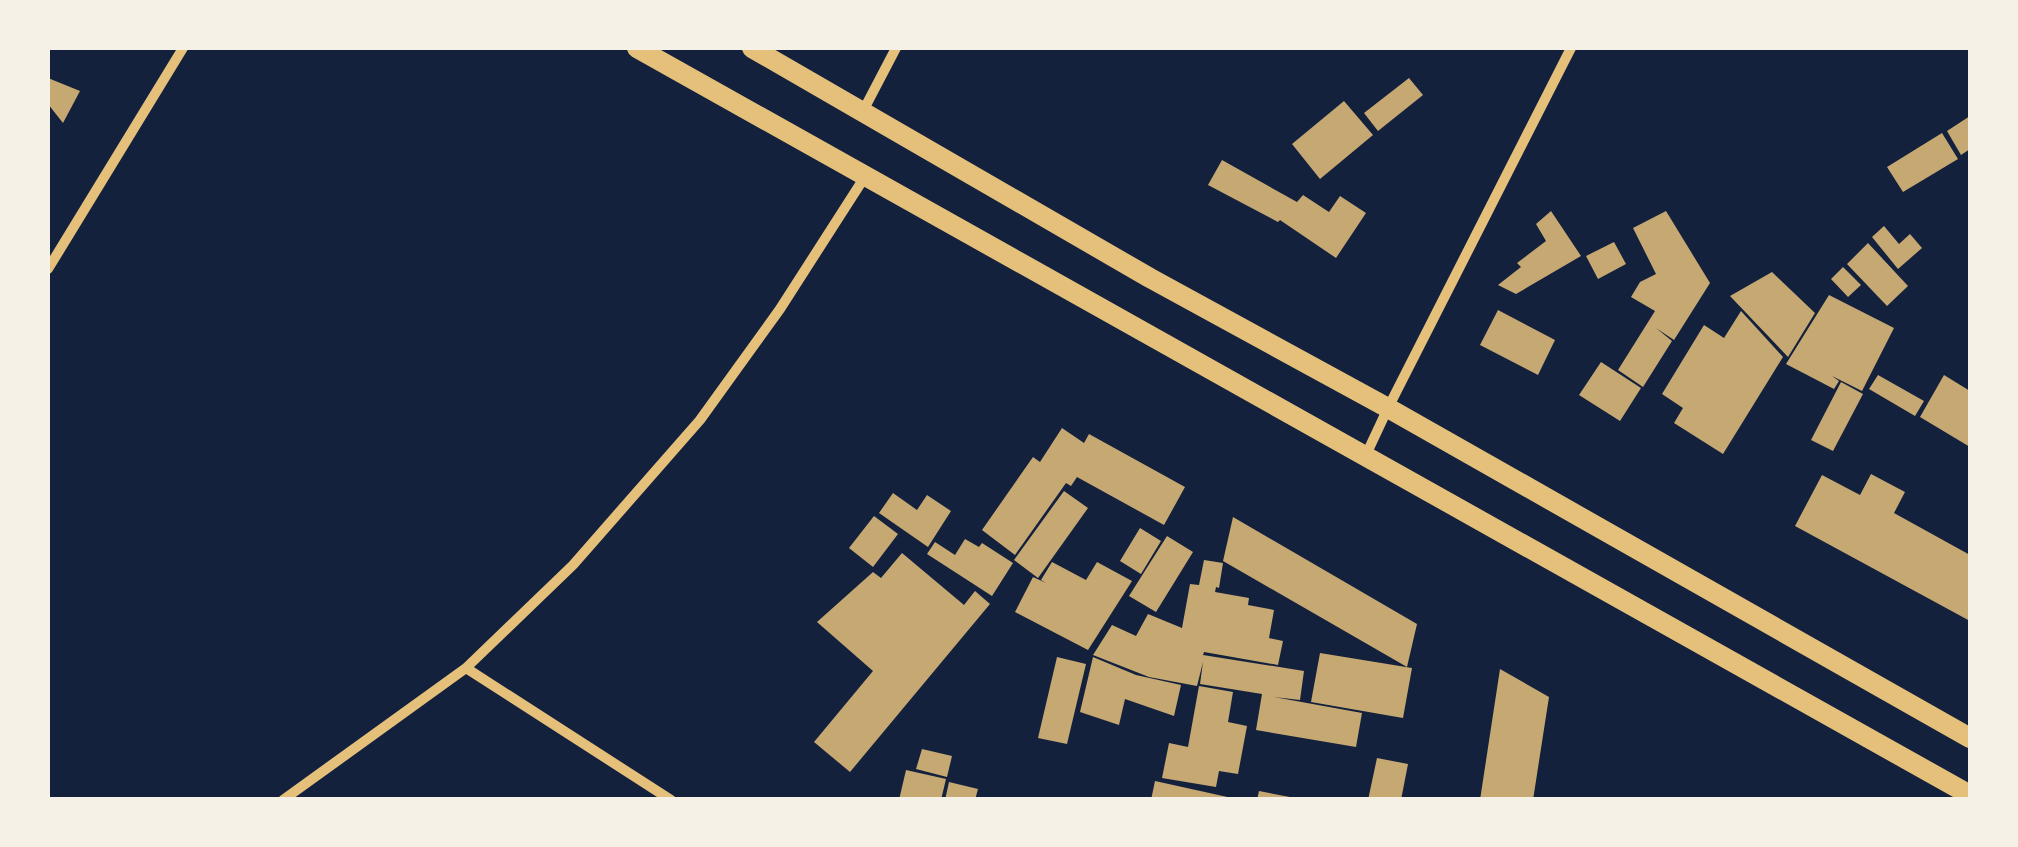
<svg xmlns="http://www.w3.org/2000/svg" width="2018" height="847" font-family="Arial,sans-serif">
<style>
.building{fill:#c6a872}
.lines{fill:none;stroke-linecap:round;stroke-linejoin:round}
.minor{stroke:#e5c07b;stroke-width:10}
.secondary{stroke:#e5c07b;stroke-width:20}
</style>
<rect width="100%" height="100%" fill="#14213d"/>
<path class="building" d="M48,78L80,91L63,123L48,104Z
M1409,78L1423,95L1378,131L1364,113Z
M1344,101L1373,135L1320,179L1292,144Z
M1970,116V149L1961,155L1947,131Z
M1942,133L1958,159L1903,192L1887,167Z
M1222,160L1297,202L1303,195L1329,212L1340,196L1366,213L1336,258L1280,220L1278,222L1208,185Z
M1551,211L1581,256L1516,294L1498,285L1521,267L1517,263L1546,241L1536,224Z
M1666,211L1710,283L1674,340L1656,328L1672,341L1643,387L1618,370L1655,311L1631,297L1640,282L1656,274L1633,228Z
M1884,226L1899,244L1910,234L1922,248L1898,269L1872,237Z
M1614,242L1626,264L1598,279L1586,256Z
M1868,243L1908,286L1887,306L1847,264Z
M1843,267L1861,285L1848,297L1831,279Z
M1772,272L1815,313L1788,357L1730,296Z
M1829,295L1894,328L1862,391L1832,376L1839,381L1834,389L1786,364Z
M1498,310L1555,340L1538,375L1480,345Z
M1741,311L1783,357L1723,454L1674,423L1683,408L1662,394L1704,325L1724,338Z
M1601,362L1641,388L1620,421L1579,395Z
M1878,375L1924,401L1915,416L1869,389Z
M1944,375L1970,391V447L1920,417Z
M1841,382L1863,394L1833,451L1811,440Z
M1062,428L1084,443L1089,434L1185,487L1164,525L1077,477L1071,486L1066,483L1015,555L982,530L1033,457L1040,462Z
M1871,474L1905,492L1894,513L1970,555V621L1795,526L1822,475L1860,495Z
M1064,491L1088,508L1038,578L1014,560Z
M893,493L917,510L927,495L951,511L928,547L879,513Z
M874,516L898,534L873,567L849,548Z
M1233,517L1417,624L1407,667L1223,561Z
M1140,528L1161,541L1141,574L1120,561Z
M1167,536L1193,552L1156,612L1129,596Z
M965,539L979,547L982,543L1013,563L992,596L927,554L935,542L955,555Z
M902,553L964,605L975,591L990,604L850,772L814,742L873,671L817,622L873,572L881,578Z
M1204,560L1223,563L1219,588L1216,587L1215,592L1249,598L1248,605L1274,610L1269,638L1283,641L1278,665L1204,652L1203,655L1304,671L1300,700L1274,697L1362,713L1356,747L1256,730L1262,694L1200,684L1203,662L1197,686L1149,677L1093,655L1112,625L1136,636L1148,614L1182,628L1190,584L1199,585Z
M1052,562L1086,580L1097,562L1132,581L1088,650L1015,612L1033,577L1046,583L1041,580Z
M1320,653L1412,668L1403,718L1311,702Z
M1057,657L1086,664L1067,744L1038,738Z
M1093,657L1136,675L1181,685L1174,716L1125,699L1119,725L1080,712Z
M1500,669L1549,697L1533,800H1480Z
M1199,686L1233,692L1228,722L1247,726L1238,774L1219,771L1216,787L1162,778L1169,743L1188,747Z
M922,749L952,756L947,777L916,769Z
M1377,758L1408,764L1401,800H1368Z
M906,770L946,779L941,800H899Z
M1155,781L1232,798V800H1151Z
M949,782L978,789L975,800H945Z
M1259,791L1295,798V800H1257Z"/>
<g class="lines">
<path class="minor" d="M862,113L896,48
M48,269L183,48
M1365,457L1388,408L1571,48
M466,668L671,800
M283,800L466,668L573,565L700,420L780,309L866,175"/>
<path class="secondary" d="M637,48L1970,795
M752,48L1150,278L1388,408L1970,738"/>
</g>
<rect width="2018" height="847" fill="none" stroke="#f6f1e7" stroke-width="100"/>
</svg>
